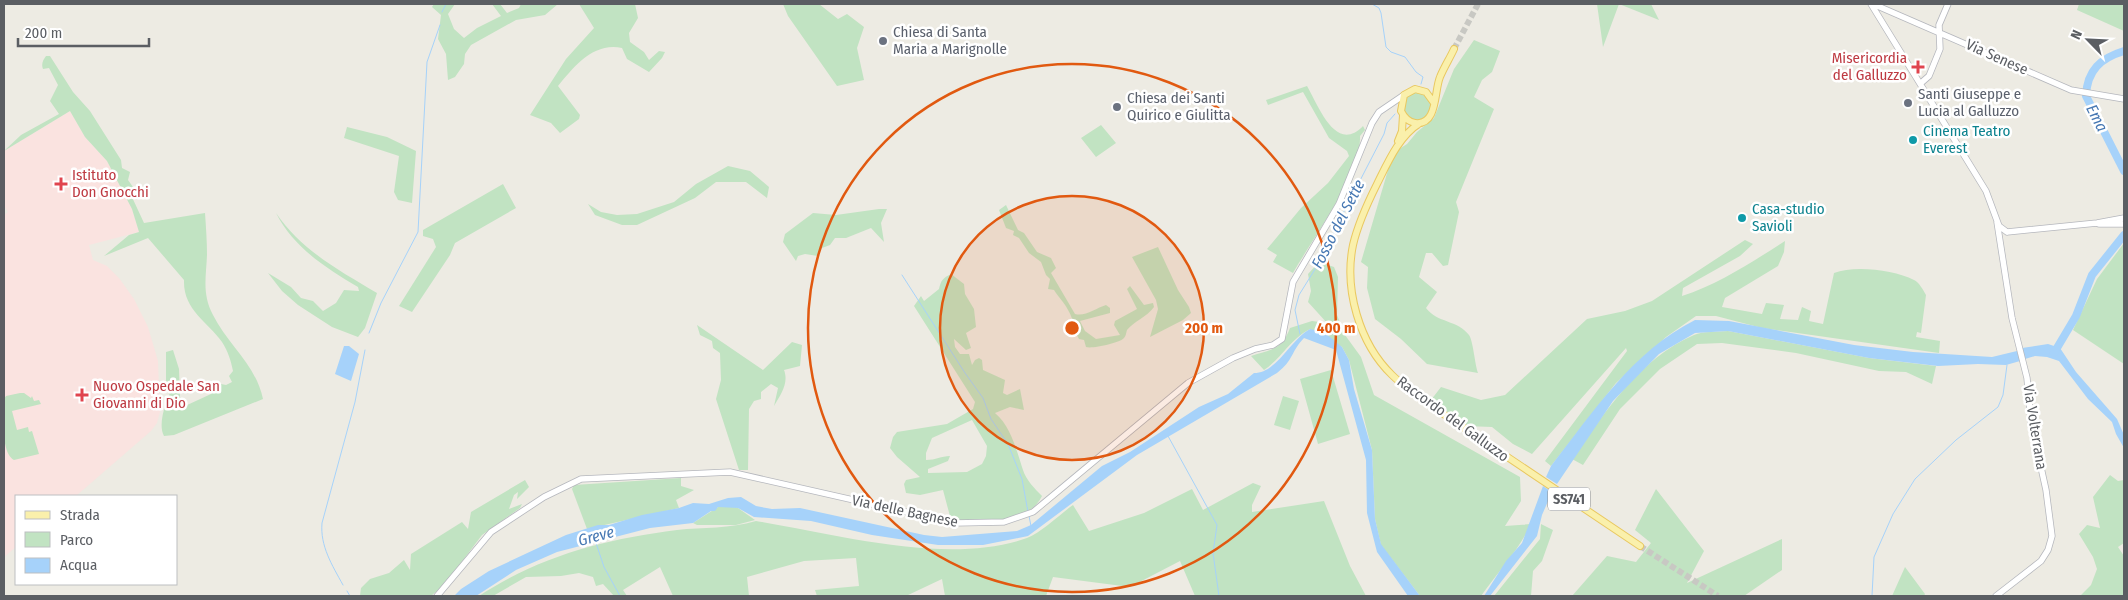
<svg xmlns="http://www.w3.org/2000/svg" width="2128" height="600" font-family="'Fira Sans Condensed',sans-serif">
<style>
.medical{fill:#fae3e0}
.green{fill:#c1e3c2;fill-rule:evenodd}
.water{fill:#a6d2fa}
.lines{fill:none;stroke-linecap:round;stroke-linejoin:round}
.stream{stroke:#a6d2fa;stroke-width:1}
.river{stroke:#a6d2fa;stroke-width:8}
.primary-tunnel{stroke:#c8c8c3;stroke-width:6;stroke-dasharray:6 3;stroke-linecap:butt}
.secondary-casing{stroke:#b5b7bd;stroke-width:7}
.primary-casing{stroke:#e9c860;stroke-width:8}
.secondary{stroke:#fff;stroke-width:5.5}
.primary{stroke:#faf0ab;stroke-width:6}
.ring{fill:none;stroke:#e15910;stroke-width:2.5}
.worship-dot{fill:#6b7280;stroke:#fff;stroke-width:2}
.health-dot{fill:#e0444e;stroke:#fff;stroke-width:2}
.culture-dot{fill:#0f9aa8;stroke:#fff;stroke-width:2}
.labels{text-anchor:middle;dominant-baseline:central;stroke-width:5;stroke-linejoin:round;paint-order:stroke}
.shield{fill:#fff;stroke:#8c8e92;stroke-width:1}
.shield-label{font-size:14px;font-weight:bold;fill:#5b5e63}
.worship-label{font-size:15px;fill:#5b616d;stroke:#fff;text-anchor:start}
.street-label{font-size:15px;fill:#5b5e63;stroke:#fff}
.health-label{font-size:15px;fill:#be3a42;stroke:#fff;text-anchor:start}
.culture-label{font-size:15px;fill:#0d838f;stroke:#fff;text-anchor:start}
.water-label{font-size:16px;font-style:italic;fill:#4778b3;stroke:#fff}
.centre{fill:#e15910;stroke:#fff;stroke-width:2.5}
.ring-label{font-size:15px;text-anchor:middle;font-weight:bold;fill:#e15910;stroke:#fff;stroke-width:5;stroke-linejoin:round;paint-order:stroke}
</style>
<rect width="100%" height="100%" fill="#edebe3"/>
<path class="medical" d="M70,111L85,137L107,161L132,209L139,232L89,245L93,260L107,266L119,278L134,299L148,327L158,361L160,412L157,423L151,431L76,496H16V547L4,557V215L8,212L4,206V151Z"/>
<path class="green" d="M434,4H455L448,14L454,29L464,38L477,28L501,16L492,4H500L507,13L519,8L521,4H558L545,15L516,20L471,45L465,54L464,64L455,77L448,80L446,54L438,39L441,15L432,7Z
M579,4H635L638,18L629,33L630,42L644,52L649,60L659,51L665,52L662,58L649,72L627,59L622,48C593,42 574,67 558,86L580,115L579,119L560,133L551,123L530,115L566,59L594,28Z
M783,4H819L838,19L847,14L864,27L857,48L864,80L837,86L788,16Z
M1597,4H1651L1659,20L1619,4L1603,47Z
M2079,4H2124V31L2077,10Z
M1474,40L1500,51L1492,72L1482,80L1474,97L1494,109L1456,202L1459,212L1448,265L1443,266L1432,253H1426L1419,277L1437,292L1426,308C1437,323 1458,320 1469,335C1473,340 1475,365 1478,373L1427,364L1401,339L1375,319L1367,288L1368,267L1361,262L1393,153L1407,144L1417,132L1434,118L1454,69Z
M46,56H50L73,92L90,111L121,160L122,168L130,172L128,180L133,187L131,195L144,223L205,213C206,227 207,242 207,255C206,278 202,294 213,315C228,345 256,365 263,399L174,435L164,436C157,423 167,399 173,386L166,381V352L173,350L179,369L180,397L185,406L211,394L221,384L226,385L232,382L229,376L233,371C231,361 228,351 222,342C207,321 183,310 184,280L148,238L104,256L129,235L139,232L132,209L107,161L85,137L70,111L4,151L21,135L59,114L50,101L58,85L49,68L43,69C41,64 43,60 46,56Z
M1307,86C1319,107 1336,154 1363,126L1365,130L1360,136C1362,173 1312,239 1293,273L1273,262L1277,255L1267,249L1301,208L1328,183L1349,156L1347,151L1329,138L1303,92L1268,105L1266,100Z
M1403 106a14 14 0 1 1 28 0a14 14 0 1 1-28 0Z
M1101,125L1116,143L1096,157L1081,138Z
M347,127L387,137L416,151L412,203L398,200L394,192L399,156L344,138Z
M728,166L750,171L769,187L767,198L746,182H716L695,198L637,225H622L595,215L588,204L601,212L617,215L637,214L674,202L696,184Z
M503,184L516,208L455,243L450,255L412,312L399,306L436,247L433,239L423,236V230Z
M1006,205L1018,230L1024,233L1037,252L1051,258L1056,268L1051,273L1075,314C1085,317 1096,308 1106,305L1110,308V313L1080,321L1085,331L1096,339L1120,335L1114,325L1115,321L1137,309L1127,289L1130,286L1144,305L1153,303L1154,307C1147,317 1133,322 1127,330C1126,333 1126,336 1124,338C1120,343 1092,349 1086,347L1084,340L1079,339C1073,329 1074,319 1068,310C1065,303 1058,297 1054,290L1048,289L1050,279L1046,275L1041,262L1029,253L1019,238L1013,235L1014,231L1006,228L999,210Z
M879,209H887L881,223L884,242L871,228L846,238H835L830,245L822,248L818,256L805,254L798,256L796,261L783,242L785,234L813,213L836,215Z
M276,213C301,250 340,271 377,293L365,328L358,337L332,327L298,305L282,291L268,273L291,287L301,298L313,301L323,311L336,303L344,290L359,291L358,287C326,268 294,248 276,213Z
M1745,240L1753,244L1740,256L1683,288L1682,296C1719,284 1752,262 1785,241L1784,252L1778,266L1725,298L1722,307L1762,314L1766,303L1784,305L1780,319L1798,320L1802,307L1811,311L1809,321L1823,324L1834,273C1855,265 1894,270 1914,280C1919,282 1923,290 1926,295L1921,333L1917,332L1916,337L1940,341L1939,353L1762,328L1716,316H1696L1666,337L1616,383L1551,466L1545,461L1627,351L1626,348L1532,454L1513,444L1492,427L1466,426L1431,400L1441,387L1481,400L1505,395L1587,319L1625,311L1652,301Z
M2124,243V364L2073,330L2097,279Z
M1158,247L1178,290L1189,307L1191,313L1183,320L1150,337L1158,309L1156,300L1132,257Z
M1319,262L1334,267L1338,277L1337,315L1345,335L1361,357L1374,395L1520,477L1521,501L1505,526L1531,524C1519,550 1498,572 1481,596H1420L1381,545L1375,519L1372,450L1349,360L1342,347L1310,329C1288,341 1284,356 1264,370L1251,356C1272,349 1282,350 1290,328L1312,321L1327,323L1308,302L1311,291L1308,274Z
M951,274L964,284L965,294L974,309L976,327L966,333L971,348L966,350L954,339L955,347L960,354H969L972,365L975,360L979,358L982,360L983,370L1005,380L1003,393L1007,395L1020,389L1024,410L1010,407L995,413C1011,426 1017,452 1023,470C1026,480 1035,489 1042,496C1027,526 979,522 951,520L943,490L920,495L906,493L904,484L906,480L920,477L897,457L890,448L893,437L897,432L947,424L973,409L975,402L914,306L921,296L924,301L939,289C941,280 943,278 951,274ZM972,420L987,446L986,456L982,464L967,472L928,473V469L948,461L950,456C941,456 936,460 926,460V453L932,438Z
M697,325L763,370L792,342L802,345L800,366L784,370C789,383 781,394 774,406L778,388L771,384L761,392V399L754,401L749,409L748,470H739L716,399L721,380L720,353L713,348L712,341L700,335Z
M1728,331L1869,358L1936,366L1932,384L1906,372L1879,371L1796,353L1722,343L1697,344L1660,369L1620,409L1583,465L1572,459C1605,412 1640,358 1694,335C1703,331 1718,332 1728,331Z
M1331,370L1350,434L1318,444L1300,379Z
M20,393H24L31,398L32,396L34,401L39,400L41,404L12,411L17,430L28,427L29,432L32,431L39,454L14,460C0,452 4,414 4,399L6,396Z
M1283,396L1299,401L1290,430L1274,425Z
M2110,475L2118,481L2124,480V543L2118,547L2124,556V596H2080L2091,585L2097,569L2093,557L2079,534L2087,525L2100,528L2093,497Z
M681,478V486L694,490L676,500L679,508L587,529L572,489L574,485Z
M525,480L529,487L517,499L518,492L514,495L509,509L522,504L520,508L482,535L445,584L431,596H360L361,588L370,579L389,573L404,560L410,570L411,554L462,522L468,529L471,512Z
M1253,483L1261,486L1252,505V512L1324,501L1350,566L1366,596H1195L1180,561L1130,587L1053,577L1046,596H945L942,579L906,596H817L815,590L859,586L856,558L804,561L747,577L749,596H673L660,567L623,590L627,596H614L603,584L596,586L593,577L579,573L561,576L526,577L493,596H479C540,556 605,539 677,530C703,527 730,529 756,521C836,534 948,566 1027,538C1041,533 1060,514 1073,505L1089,531L1144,513L1192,489L1203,510Z
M1656,489L1704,551L1687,583L1782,539V570L1744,596H1572L1607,556L1636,562L1651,543L1635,530Z
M730,505L738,508L755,520L736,525H697L693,523L718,507Z
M1541,524L1553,530L1542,561L1533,571L1531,596H1494L1540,539Z
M1905,567L1925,594L1924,596H1892Z"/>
<path class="water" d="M1695,320L1729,321L1854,345L1913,352L1992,357L2017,351L2020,361L2006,365L1978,364L1938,366L1869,358L1728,331L1695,333L1659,354L1613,401L1557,484L1546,477L1551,466C1593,412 1633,351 1695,320Z
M1310,329L1324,332L1342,347L1349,360L1354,389L1372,450L1375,519L1381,544L1420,596H1408L1377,552L1367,513L1366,460L1336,350L1304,338C1291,351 1294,360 1277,373L1137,455L1028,536L983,545H938L872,535L811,521L754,517L738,508L718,507L715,511H711L693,523L650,528L557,552L516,570L476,596H454L461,589L489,571L566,535L598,525H609L642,515L679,508L693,503L709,504L728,498L741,497L756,506L772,509L800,508L924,535L942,537L1017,531L1031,525L1102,466L1130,452L1199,407L1228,394L1254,373C1277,373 1290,340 1310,329Z
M2048,344L2060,348L2076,372L2117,419L2124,435V448L2116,434L2112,422L2088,399L2059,361L2047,357L2035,356L2025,359L2022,348Z
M344,346H349L359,354L351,381L335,374Z
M1543,486L1552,492L1542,515L1537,536L1490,596H1484L1506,561L1522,543Z"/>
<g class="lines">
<path class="stream" d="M1372,4L1379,8L1381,13L1386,47L1391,52L1405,57L1416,72L1423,77L1421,84
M442,12L446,4
M902,275L965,373L983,398L991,419L1008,444L1022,479L1028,512
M369,333L381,303L418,232L427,62L440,25
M1300,334L1295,310L1299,295L1327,250L1335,229L1384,134L1387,123L1395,114
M1168,436L1217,525L1213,553L1219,596
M1029,516L1031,526
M595,540L604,567L620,596
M343,585C332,565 320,546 322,523L355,402L365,350
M347,591L350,596
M1872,596L1874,557L1893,514L1915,479L1956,440L1998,407L2003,395L2007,365"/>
<path class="river" d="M2124,51C2101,58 2087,70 2086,96L2124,171
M2054,353L2076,316L2092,275L2124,235"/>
<path class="primary-tunnel" d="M1454,49L1478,4
M1640,546L1718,596"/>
<defs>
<path id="secondary" d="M1871,4L1986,191L1999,226L2007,232
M1873,4L2071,90L2124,99
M1921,83L1929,76L1940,49L1939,25L1948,4
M2099,224H2124
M2007,232L2097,223L2124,218
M437,596L491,532L544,497L581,479L730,472L955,523L1004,522L1033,512L1188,383L1233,358L1255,349L1273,345L1282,339L1293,282L1339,204L1372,123L1379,112L1404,95
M1996,596L2041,561L2048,550L2052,536L2046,490L2031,422L2027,378L2012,318L1997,222"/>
<path id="primary" d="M1434,103L1426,92L1415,89L1404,95L1401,111C1404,117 1408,122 1415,123C1438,126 1434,91 1440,77C1444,67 1450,58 1454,49
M1420,123C1399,136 1388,162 1377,184C1367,204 1358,223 1353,245C1344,289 1359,343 1392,375C1401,384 1412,391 1421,399L1640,546
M1398,141L1402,131L1403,115"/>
</defs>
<use href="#secondary" class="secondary-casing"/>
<use href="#primary" class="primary-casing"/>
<use href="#secondary" class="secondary"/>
<use href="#primary" class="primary"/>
</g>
<circle cx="1072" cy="328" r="132" fill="#e15910" fill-opacity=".12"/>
<g class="ring">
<circle cx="1072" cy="328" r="132"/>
<circle cx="1072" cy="328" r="264"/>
</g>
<g class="worship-dot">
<circle cx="883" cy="41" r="5"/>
<circle cx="1908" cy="103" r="5"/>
<circle cx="1117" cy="107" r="5"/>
</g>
<g class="health-dot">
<path d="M1915.5 59.5h5v5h5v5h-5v5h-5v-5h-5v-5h5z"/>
<path d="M58.5 176.5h5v5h5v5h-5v5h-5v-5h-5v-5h5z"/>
<path d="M79.5 387.5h5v5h5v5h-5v5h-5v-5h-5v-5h5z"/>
</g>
<g class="culture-dot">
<circle cx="1913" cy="140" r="5"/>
<circle cx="1742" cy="218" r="5"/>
</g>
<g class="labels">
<rect class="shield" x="1548" y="487.5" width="42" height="23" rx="4"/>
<g class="shield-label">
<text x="1569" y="499">SS741</text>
</g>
<g class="worship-label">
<text x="893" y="32">Chiesa di Santa<tspan x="893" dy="17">Maria a Marignolle</tspan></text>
<text x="1918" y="94">Santi Giuseppe e<tspan x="1918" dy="17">Lucia al Galluzzo</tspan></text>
<text x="1127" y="98">Chiesa dei Santi<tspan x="1127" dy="17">Quirico e Giulitta</tspan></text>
</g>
<g class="street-label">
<text transform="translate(1997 57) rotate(24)">Via Senese</text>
<text transform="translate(1453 419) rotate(36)">Raccordo del Galluzzo</text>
<text transform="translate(2035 427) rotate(81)">Via Volterrana</text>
<text transform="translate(905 511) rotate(12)">Via delle Bagnese</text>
</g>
<g class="health-label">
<text x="1907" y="58" text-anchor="end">Misericordia<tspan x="1907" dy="17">del Galluzzo</tspan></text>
<text x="72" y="175">Istituto<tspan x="72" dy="17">Don Gnocchi</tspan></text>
<text x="93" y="386">Nuovo Ospedale San<tspan x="93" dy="17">Giovanni di Dio</tspan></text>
</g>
<g class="culture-label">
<text x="1923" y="131">Cinema Teatro<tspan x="1923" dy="17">Everest</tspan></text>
<text x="1752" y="209">Casa-studio<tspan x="1752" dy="17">Savioli</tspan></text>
</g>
<g class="water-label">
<text transform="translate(2097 118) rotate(63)">Ema</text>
<text transform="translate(1338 224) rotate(-63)">Fosso del Sette</text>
<text transform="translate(596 536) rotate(-15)">Greve</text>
</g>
</g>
<circle cx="1072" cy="328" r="8" class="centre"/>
<g class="ring-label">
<text x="1204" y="333">200 m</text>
<text x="1336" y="333">400 m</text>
</g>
<rect width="2128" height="600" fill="none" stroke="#5b5e63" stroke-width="10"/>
<rect x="15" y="495" width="162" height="90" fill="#ffffff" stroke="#bdbfc1"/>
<rect x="25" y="511" width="25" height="8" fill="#faf0ab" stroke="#bdbfc1"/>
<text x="60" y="520" font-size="15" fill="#5b5e63">Strada</text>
<rect x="25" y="532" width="25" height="15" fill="#c1e3c2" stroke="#bdbfc1"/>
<text x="60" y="545" font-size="15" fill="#5b5e63">Parco</text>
<rect x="25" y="558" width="25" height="15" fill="#a6d2fa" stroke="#bdbfc1"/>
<text x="60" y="570" font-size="15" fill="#5b5e63">Acqua</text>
<g transform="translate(2088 40) rotate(294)" stroke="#ffffff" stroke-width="4" paint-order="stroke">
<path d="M0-4L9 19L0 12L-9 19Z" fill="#5b5e63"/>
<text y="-8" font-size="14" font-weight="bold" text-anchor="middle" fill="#5b5e63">N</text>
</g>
<path d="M18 38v8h131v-8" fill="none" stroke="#5b5e63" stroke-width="2.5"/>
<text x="25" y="38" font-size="15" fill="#5b5e63" stroke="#ffffff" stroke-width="4" paint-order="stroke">200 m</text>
</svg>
